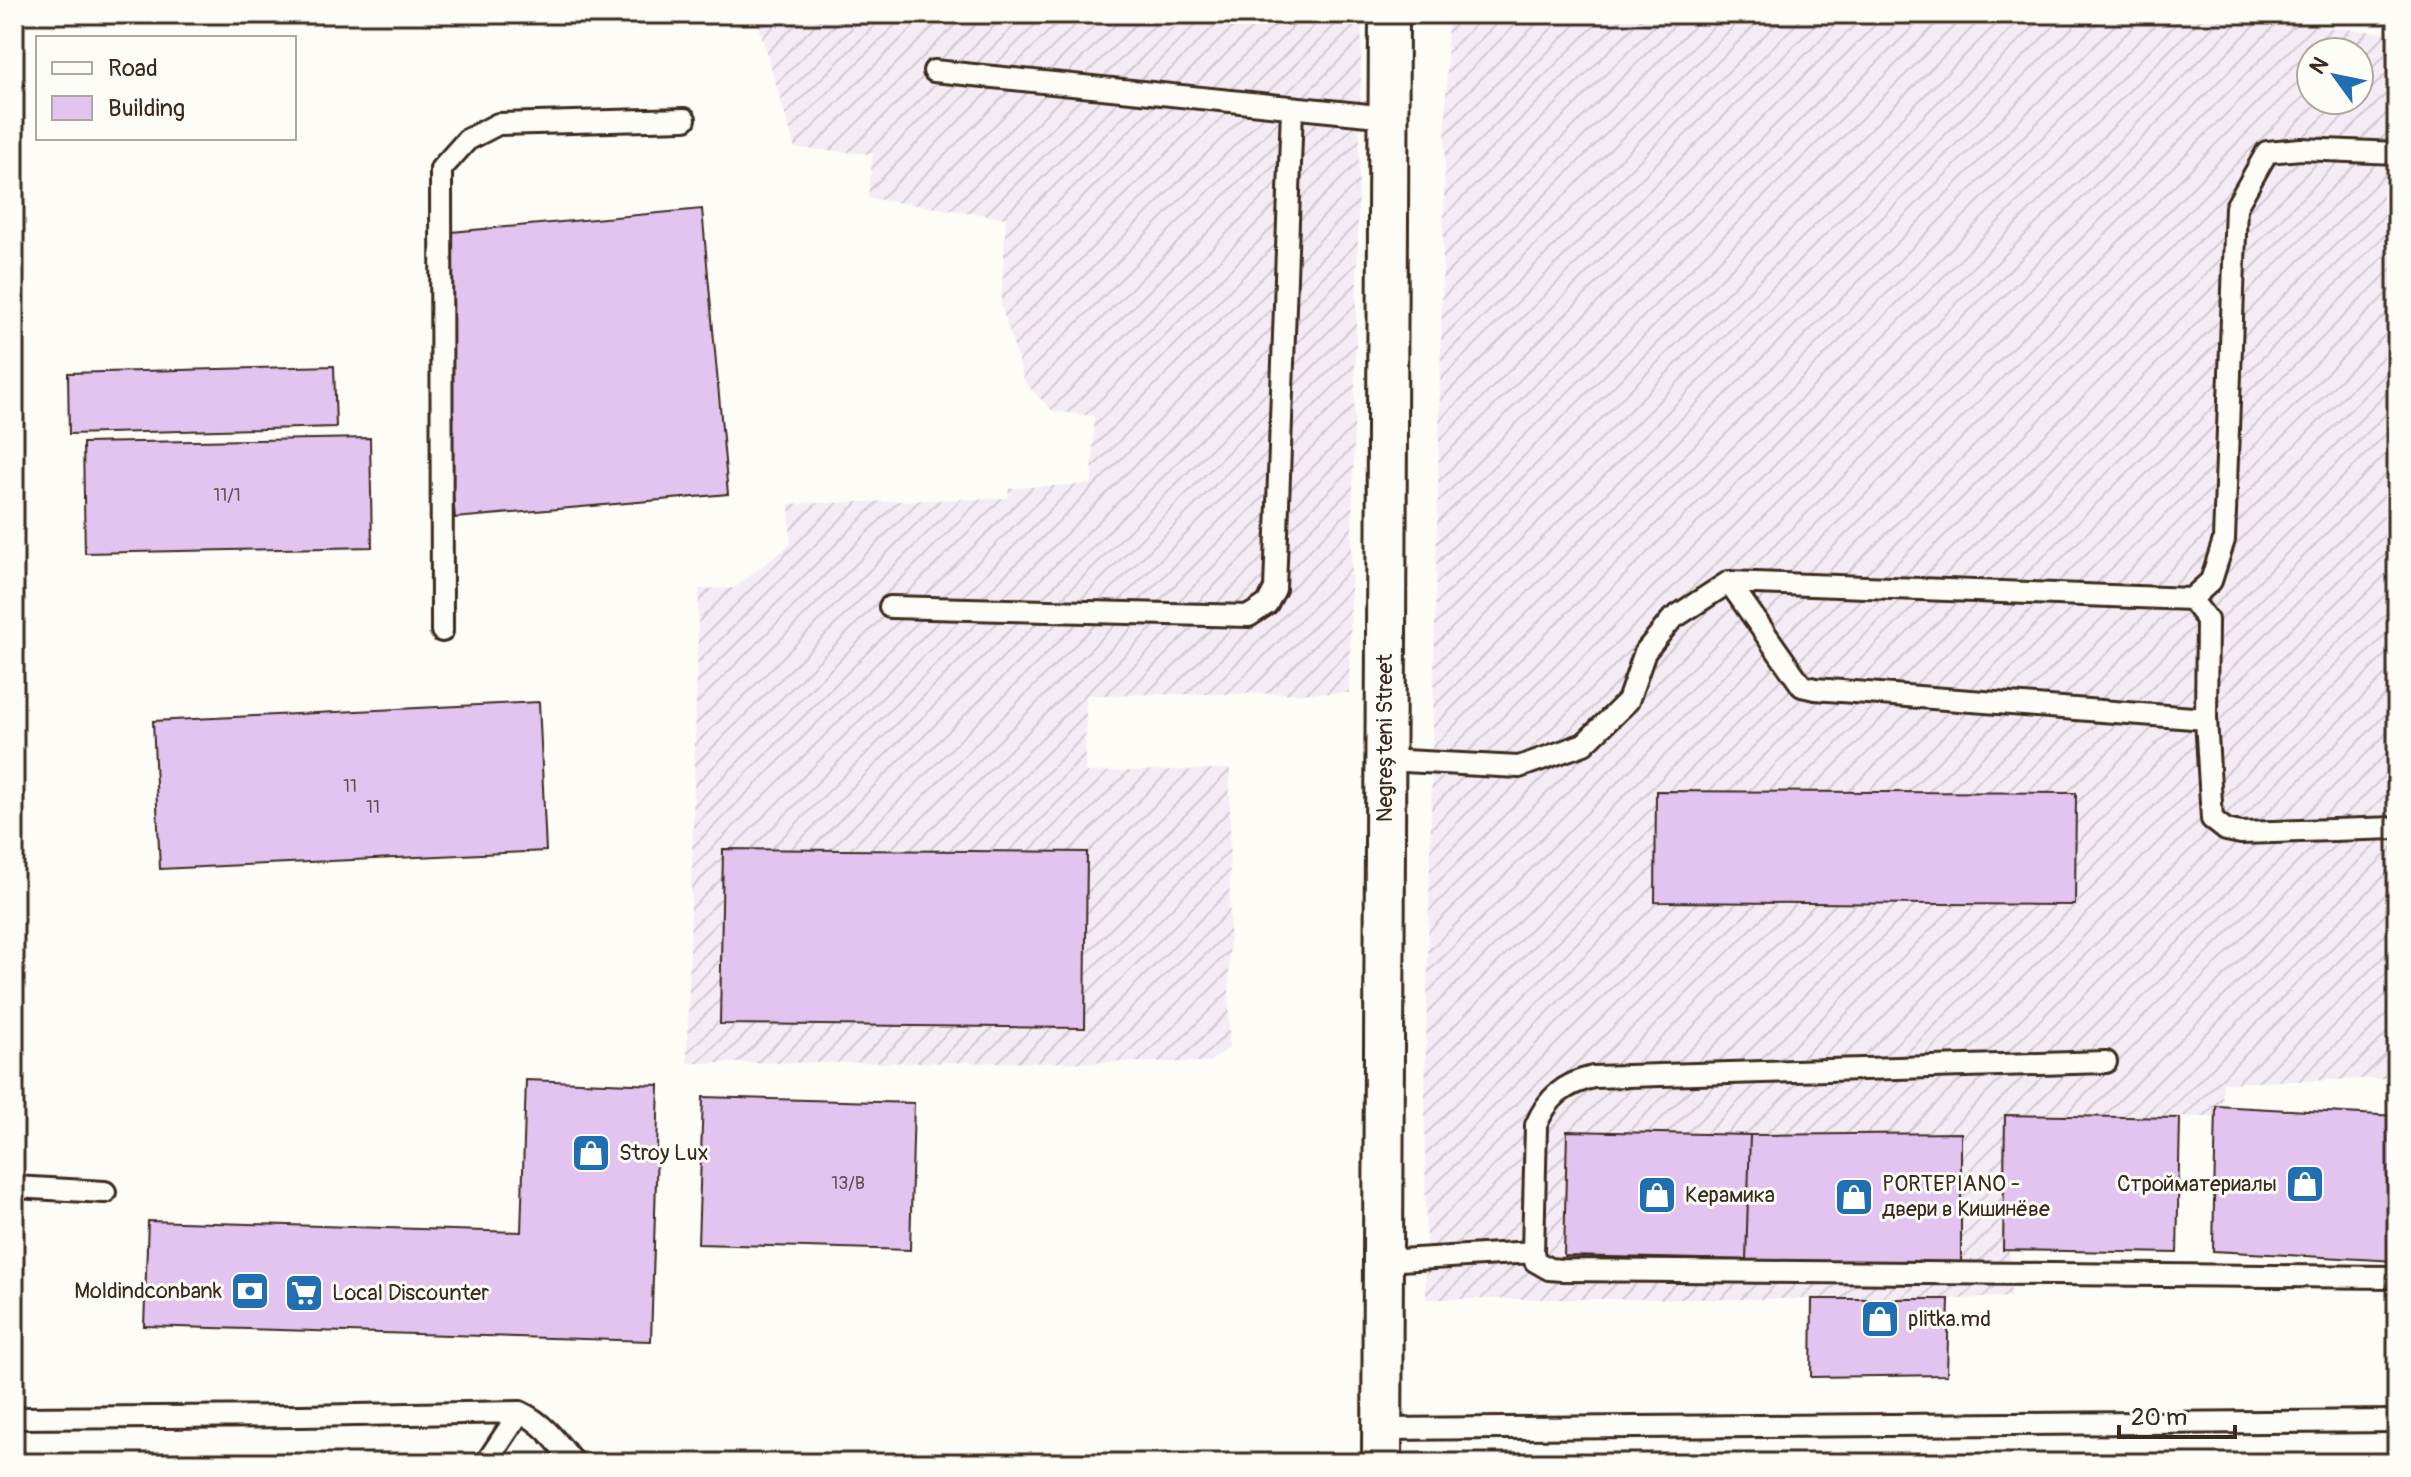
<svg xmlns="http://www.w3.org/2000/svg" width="2411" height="1477" font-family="Pangolin,sans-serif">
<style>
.industrial{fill:url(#industrial-furrows);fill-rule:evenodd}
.building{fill:#e3c3f0;stroke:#3b2a1e;stroke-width:2}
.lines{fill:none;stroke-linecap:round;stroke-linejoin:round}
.lane-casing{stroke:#3b2a1e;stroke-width:26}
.street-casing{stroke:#3b2a1e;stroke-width:44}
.lane{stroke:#fdfcf7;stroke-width:20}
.street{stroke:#fdfcf7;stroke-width:38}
.labels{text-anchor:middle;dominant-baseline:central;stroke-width:6;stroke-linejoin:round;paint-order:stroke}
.number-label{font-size:18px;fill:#655052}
.street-label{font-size:22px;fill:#3b2a1e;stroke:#fdfcf7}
.poi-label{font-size:22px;fill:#3b2a1e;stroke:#fdfcf7;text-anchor:start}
</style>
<defs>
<pattern id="industrial-furrows" width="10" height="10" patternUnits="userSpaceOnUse" patternTransform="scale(2)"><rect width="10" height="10" fill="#f5ebf5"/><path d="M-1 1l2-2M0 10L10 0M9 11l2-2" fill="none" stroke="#d3cad2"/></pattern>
</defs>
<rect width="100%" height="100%" fill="#fdfcf7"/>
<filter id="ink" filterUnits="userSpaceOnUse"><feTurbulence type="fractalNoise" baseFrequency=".0125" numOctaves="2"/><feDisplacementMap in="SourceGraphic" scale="16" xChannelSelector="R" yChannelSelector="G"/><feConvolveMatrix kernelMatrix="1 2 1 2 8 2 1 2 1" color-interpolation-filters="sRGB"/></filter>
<g filter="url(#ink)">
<path class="industrial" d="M755,14H1362L1349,693L1086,695L1085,772L1230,769L1229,1048L1209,1062L687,1063L699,589L734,588L791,544L789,504L1008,498L1009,488L1092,484L1094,416L1053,411L1025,383L1001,305L1006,218L868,198L873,154L795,148Z
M1448,14H2186L2397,34V1078L2223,1083L2222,1117L2005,1115L2011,1297L1949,1299H1426L1425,1097ZM2311,52H2359V100H2311Z"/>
<path class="building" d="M702,209L728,494L455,518L430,234Z
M334,366L336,427L69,434L68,373Z
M370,438L372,547L85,553L83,443Z
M539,702L546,851L160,869L153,721Z
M1656,791L2076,793L2075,905L1655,902Z
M723,849L1087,852L1085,1028L720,1024Z
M526,1080L659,1085L651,1341L144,1326L148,1221L521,1232Z
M703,1097L914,1103L910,1250L698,1244Z
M2216,1106L2397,1116V1261L2213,1251Z
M2005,1115L2180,1118L2177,1253L2003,1250Z
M1567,1131L1750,1135L1746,1260L1564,1256Z
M1961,1133V1263L1746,1260L1750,1135Z
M1812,1299H1949L1947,1375L1811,1377Z"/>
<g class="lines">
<defs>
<path id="lane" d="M934,71L1388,117
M1729,582L1802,686L1815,689L2206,719
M2191,599L2211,581L2224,540L2236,207L2267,152L2301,149L2397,153
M890,607L1249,616L1267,604L1275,589L1292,108
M442,631L441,169L467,140L498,124L685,119
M1385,760L1519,767L1584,744L1628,701L1645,652L1672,619L1729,582L2191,599L2207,620L2206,719L2212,819L2226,830L2241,833L2397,828
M2106,1062L1593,1077C1564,1084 1548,1097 1536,1125L1533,1252L1535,1261L1549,1269L1562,1270L2397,1277
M14,1187L105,1192
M1383,1261L1533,1252
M14,1418L301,1416L520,1412C544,1423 558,1443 574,1463
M1382,1429L2397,1421
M486,1463L520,1412"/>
<path id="street" d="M1382,1463L1389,14"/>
</defs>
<use href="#lane" class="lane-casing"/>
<use href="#street" class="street-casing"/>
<use href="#lane" class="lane"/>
<use href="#street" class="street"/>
</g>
</g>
<defs>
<symbol id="shop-square" viewBox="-11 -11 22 22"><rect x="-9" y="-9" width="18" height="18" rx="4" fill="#1f6fb2" stroke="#fdfcf7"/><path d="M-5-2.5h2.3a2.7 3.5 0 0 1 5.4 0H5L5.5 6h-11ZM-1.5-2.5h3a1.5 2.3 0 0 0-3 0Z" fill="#fff"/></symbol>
<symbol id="bank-square" viewBox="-11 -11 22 22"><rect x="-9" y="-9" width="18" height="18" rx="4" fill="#1f6fb2" stroke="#fdfcf7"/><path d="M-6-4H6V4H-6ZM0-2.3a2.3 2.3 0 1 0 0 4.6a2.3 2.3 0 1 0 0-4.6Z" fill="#fff"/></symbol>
<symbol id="supermarket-square" viewBox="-11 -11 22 22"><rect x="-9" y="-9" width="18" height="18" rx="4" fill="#1f6fb2" stroke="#fdfcf7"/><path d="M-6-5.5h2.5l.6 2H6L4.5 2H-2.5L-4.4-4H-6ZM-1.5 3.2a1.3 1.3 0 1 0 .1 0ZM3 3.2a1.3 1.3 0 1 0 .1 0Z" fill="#fff"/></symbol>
</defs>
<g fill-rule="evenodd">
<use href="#shop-square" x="569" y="1131" width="44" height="44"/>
<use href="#shop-square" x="2283" y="1162" width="44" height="44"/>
<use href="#shop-square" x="1635" y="1173" width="44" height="44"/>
<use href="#shop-square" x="1832" y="1175" width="44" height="44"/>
<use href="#bank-square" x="228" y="1269" width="44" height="44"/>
<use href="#supermarket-square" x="282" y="1271" width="44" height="44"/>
<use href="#shop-square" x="1858" y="1297" width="44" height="44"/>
</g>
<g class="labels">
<g class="number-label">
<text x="227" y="495">11/1</text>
<text x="350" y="786">11</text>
<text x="373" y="807">11</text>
<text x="848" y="1183">13/B</text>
</g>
<g class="street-label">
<text transform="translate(1385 738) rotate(-90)">Negreșteni Street</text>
</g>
<g class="poi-label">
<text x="619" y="1153">Stroy Lux</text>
<text x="1882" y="1184">PORTEPIANO -<tspan x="1882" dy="25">двери в Кишинёве</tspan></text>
<text x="2277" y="1184" text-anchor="end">Стройматериалы</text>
<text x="1685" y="1195">Керамика</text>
<text x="222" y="1291" text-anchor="end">Moldindconbank</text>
<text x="332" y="1293">Local Discounter</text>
<text x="1908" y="1319">plitka.md</text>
</g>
</g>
<rect width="2411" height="1477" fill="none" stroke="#fdfcf7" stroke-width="48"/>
<rect x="24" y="24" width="2363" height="1429" fill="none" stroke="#3b2a1e" stroke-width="3" filter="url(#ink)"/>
<rect x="36" y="36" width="260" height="104" fill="#fdfcf7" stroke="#afa8a0" stroke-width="2"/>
<rect x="52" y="62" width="40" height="12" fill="#fdfcf7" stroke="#afa8a0" stroke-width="2"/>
<text x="108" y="76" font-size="24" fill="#3b2a1e">Road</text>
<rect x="52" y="96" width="40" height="24" fill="#e3c3f0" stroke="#afa8a0" stroke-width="2"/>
<text x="108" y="116" font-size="24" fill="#3b2a1e">Building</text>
<g transform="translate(2335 76) rotate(303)"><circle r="38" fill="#fdfcf7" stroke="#afa8a0" stroke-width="2"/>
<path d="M0-6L14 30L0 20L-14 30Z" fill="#1f6fb2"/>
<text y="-12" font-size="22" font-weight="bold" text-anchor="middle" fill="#3b2a1e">N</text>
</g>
<path d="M2119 1425v12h116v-12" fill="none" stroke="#3b2a1e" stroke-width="4"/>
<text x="2131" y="1425" font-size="24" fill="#3b2a1e" stroke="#fdfcf7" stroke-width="6" paint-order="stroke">20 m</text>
</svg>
